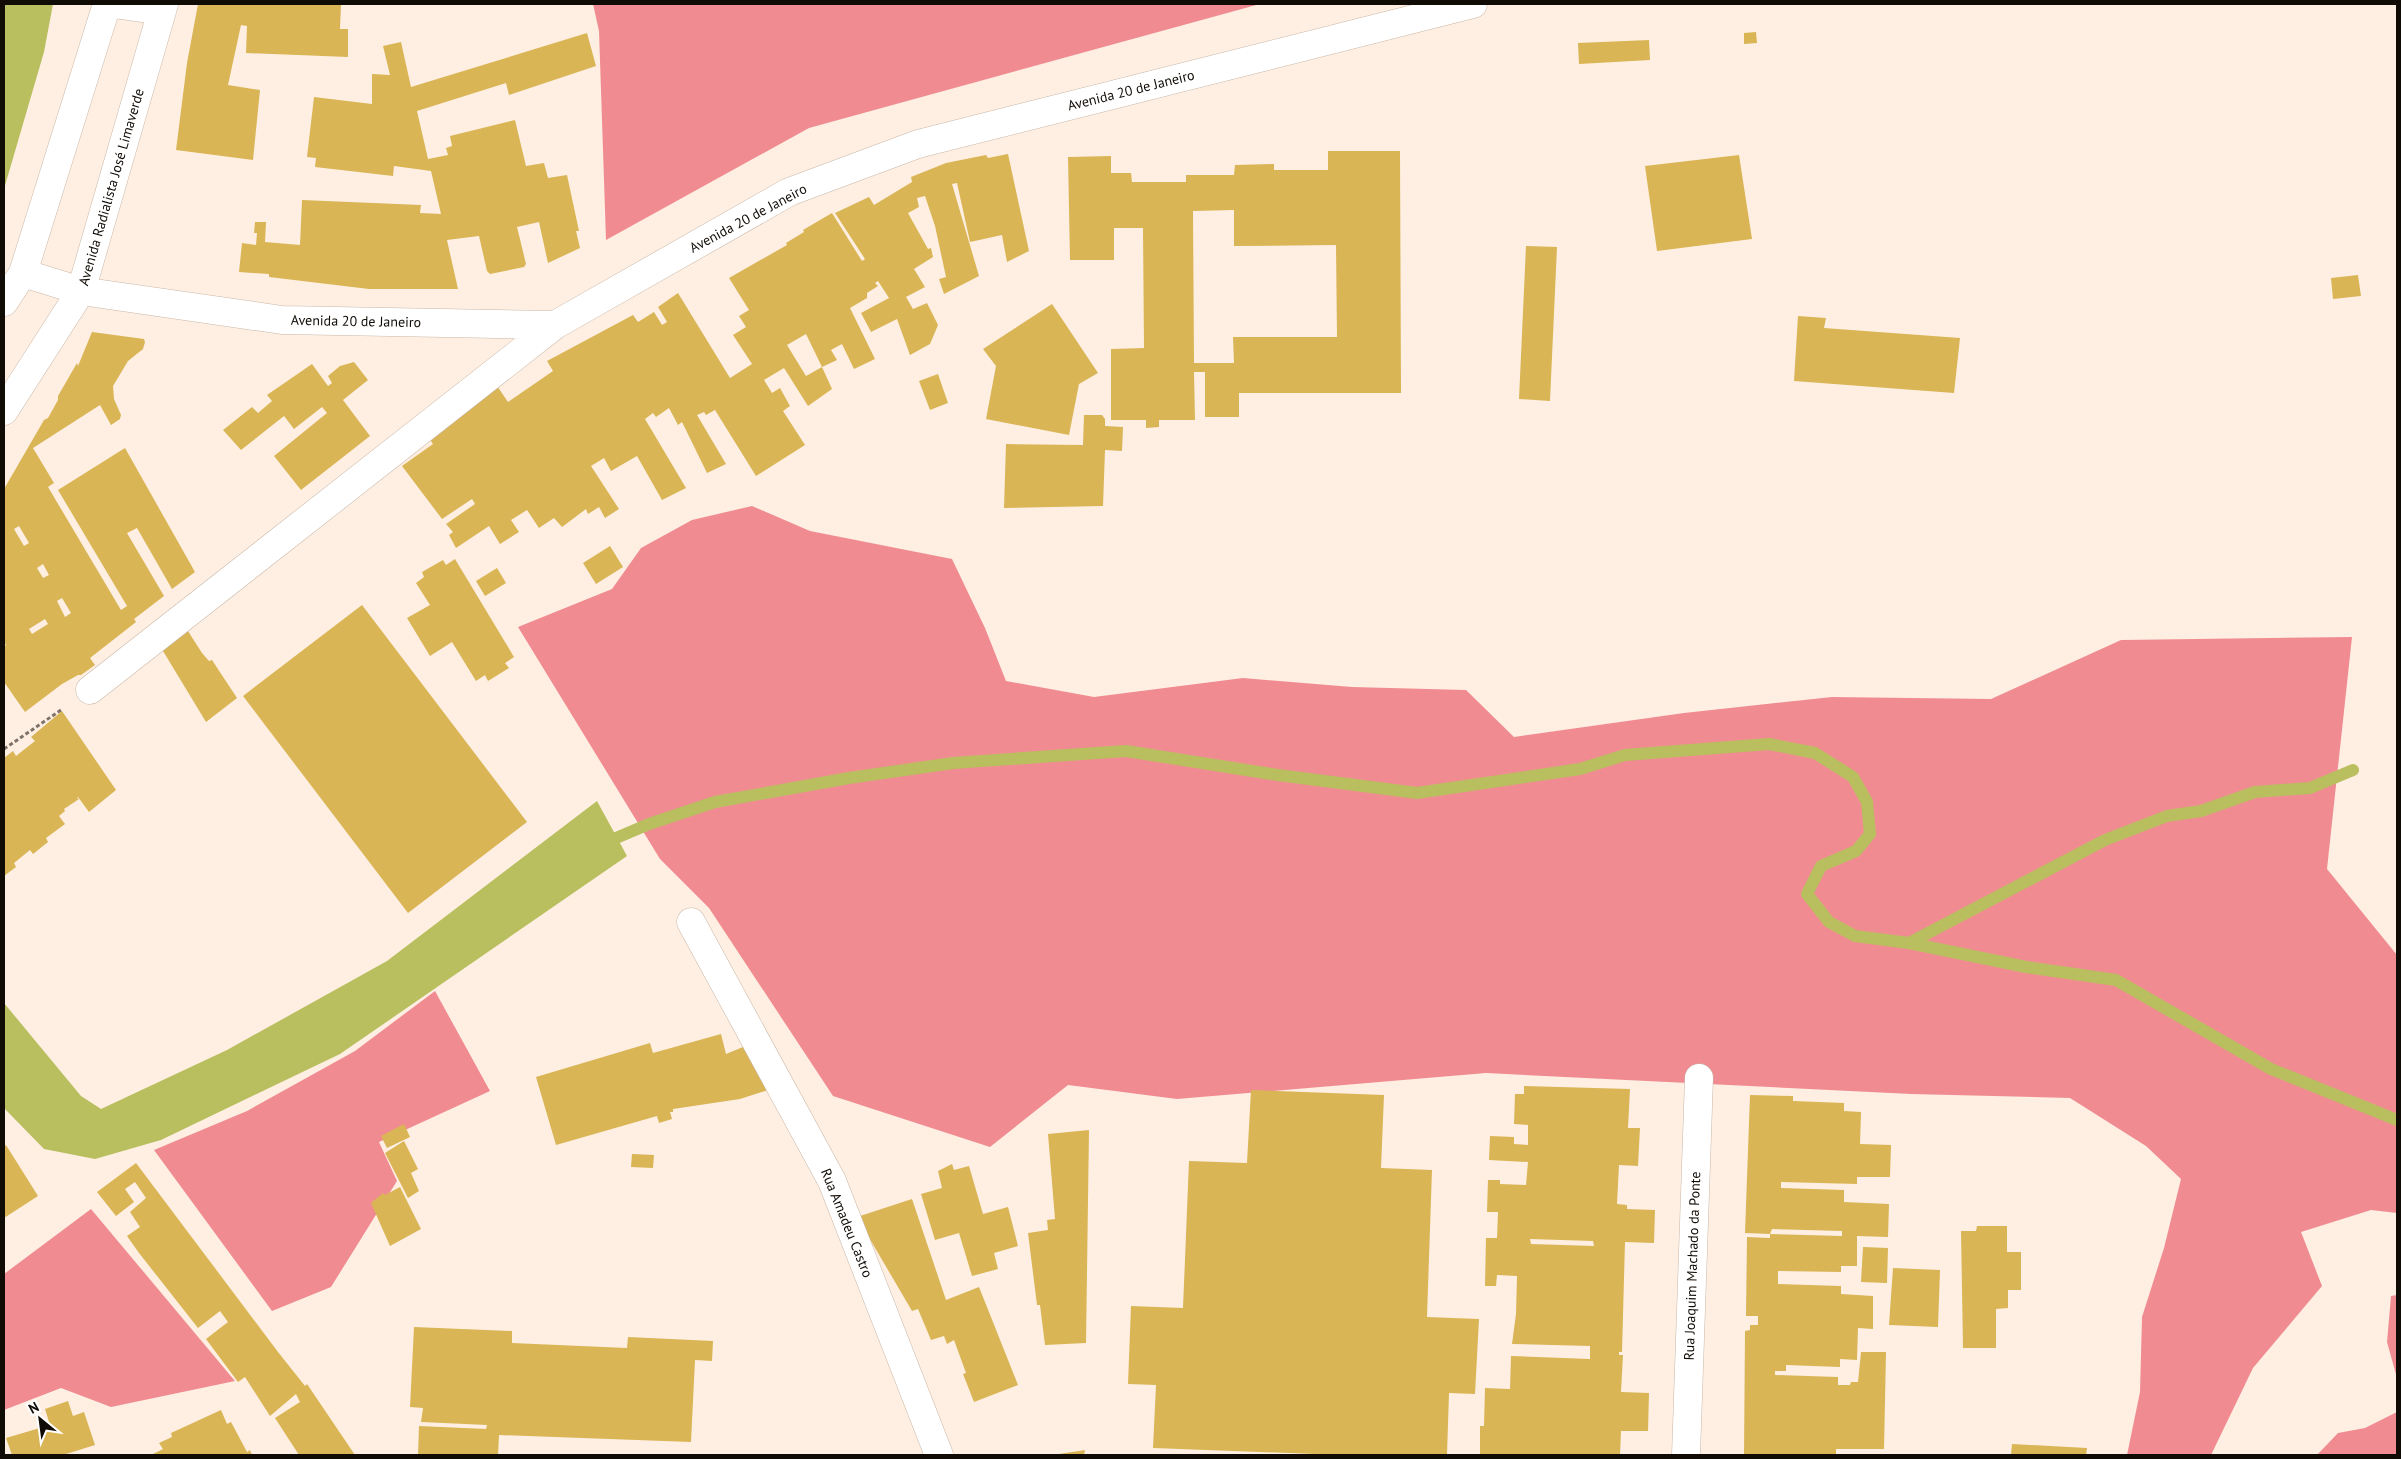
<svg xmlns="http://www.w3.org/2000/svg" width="2401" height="1459" font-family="'PT Sans',sans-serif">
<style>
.forest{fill:#f08c91}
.water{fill:#b9bf5e}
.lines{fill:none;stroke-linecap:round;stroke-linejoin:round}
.stream{stroke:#b9bf5e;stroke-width:12}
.building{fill:#dab555;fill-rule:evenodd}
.street-casing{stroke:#c9b7a8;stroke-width:29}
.primary-casing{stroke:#c9b7a8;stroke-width:29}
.path{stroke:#7f746c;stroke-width:3;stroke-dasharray:4 2.5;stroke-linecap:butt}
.street{stroke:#fff;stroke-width:28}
.primary{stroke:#fff;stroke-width:28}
.labels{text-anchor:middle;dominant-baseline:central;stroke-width:4.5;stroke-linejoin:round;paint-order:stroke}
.street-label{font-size:14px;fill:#110b06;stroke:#fff}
</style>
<rect width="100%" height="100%" fill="#feefe2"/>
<path class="forest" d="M593,4H1260L809,128L606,240L599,31Z
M752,506L810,531L952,559L985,628L1006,681L1094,697L1243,678L1352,687L1466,690L1514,737L1684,713L1832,697L1991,699L2121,640L2352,637L2327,869L2397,955V1213L2371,1210L2301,1232L2322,1286L2253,1368L2211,1455H2127L2140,1392L2142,1317L2164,1248L2181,1179L2146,1146L2070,1098L1911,1094L1486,1073L1177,1099L1068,1085L990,1147L833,1096L709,908L660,859L518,627L612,589L641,548L692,520Z
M435,991L490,1091L379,1142L397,1181L331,1287L272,1311L154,1150L247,1111L355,1051Z
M91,1209L235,1381L111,1407L61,1388L4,1410V1274Z
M2397,1295V1378L2387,1342L2391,1296Z
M2397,1412V1455H2317L2338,1433L2365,1428Z"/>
<path class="water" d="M4,4H53L44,52L4,189Z
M597,801L627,856L340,1054L161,1140L95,1159L44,1149L4,1108V1003L81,1096L101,1109L227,1050L387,961Z"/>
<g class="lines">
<path class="stream" d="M602,844L649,824L715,802L849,778L953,763L1126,751L1278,775L1417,793L1580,769L1625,755L1769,744L1815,753L1853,777L1867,802L1870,834L1856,851L1821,866L1807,894L1829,922L1855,936L1909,943L2026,967L2116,980L2271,1069L2397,1120
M1909,943L2105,840L2167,816L2201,811L2255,792L2310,788L2353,770"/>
</g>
<path class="building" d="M198,4H341L340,29H348V57L246,53L247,26L241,25L228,85L260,90L253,160L176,150L187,63Z
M1756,32L1757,43L1744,44V33Z
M587,33L596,66L509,95L506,83L417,111L428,159L448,155L446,148L452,146L450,136L515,120L526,166L544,163L548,178L567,175L579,231H576L580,248L548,263L539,222L517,227L526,264L524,267L490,274L487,271L479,236L447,240L458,289H369L269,277V274L239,272L242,243L256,245L257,233H254L255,222H266L265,242L300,245L302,200L421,205L420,213L441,214L431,171L394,166L393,176L315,167L316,158L307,157L314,97L372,104V74L390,75L383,46L401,42L411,87Z
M1649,40L1650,60L1579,64L1578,43Z
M1328,151H1400L1401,393H1239V417H1205V372H1194L1195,420H1159V427L1146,428V420H1111V349L1144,348L1143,228H1114V260H1070L1068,157L1111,156V173H1131L1132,182H1186V175H1234L1235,165L1274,164V170H1328ZM1234,210V246L1336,245L1337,337H1233L1234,363H1194L1193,211Z
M1008,154L1029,251L1007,262L1002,235L970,242L957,183L952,184L979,276L944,294L939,279L946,277L935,226L925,196L917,198L919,207L908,213L928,249L931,248L933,257L914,269L925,287L906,297L913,309L927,303L938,325L930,344L910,355L897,319L871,332L861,313L889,298L878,281L875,283L878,286L867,293V298L850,308L875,359L854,369L842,344L831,350L837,360L822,367L806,334L787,345L806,376L822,367L832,389L808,406L784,368L764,380L772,393L780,388L790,406L783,411L805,445L756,476L715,410L706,415L704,412L697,415L726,464L707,473L682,422L678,425L669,408L656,417L653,413L645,419L686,488L662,500L637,456L611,471L604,458L591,466L619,509L605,518L599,507L588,514L586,509L562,527L554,518L539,528L527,510L511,520L519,532L500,544L489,526L456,548L449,535L453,532L446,524L475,504L472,499L442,519L402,466L433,444L427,435L493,380L508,402L553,371L547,361L633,315L638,322L654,312L662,325L667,322L658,307L678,293L730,378L752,364L733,335L746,327L739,316L749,310L729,278L787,245L786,243L804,232L803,230L832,213L862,261L865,259L835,213L869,197L874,205L912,182L911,177L946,163L986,155L988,158Z
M1739,155L1752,239L1657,251L1645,166Z
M1526,246L1557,247L1550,401L1519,399Z
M2358,275L2361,296L2333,299L2331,278Z
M1052,304L1098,373L1079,384L1069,435L986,419L996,366L983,349Z
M1798,316L1826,318L1824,328L1960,338L1954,393L1794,381Z
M92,332L144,339L145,342L143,349L128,361L113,386L114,399L121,415L120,419L111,425L100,405L33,448L54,483L48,487L121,610L127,606L58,490L125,448L195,572L172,589L137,528L127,533L164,596L134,619L136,622L90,658L95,665L81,675H78L62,684L25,712L4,682V647L6,645L4,642V489L44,420L48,418L58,400V396L77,363L78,366ZM19,526L29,543L24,546L14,529ZM43,564L49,575L43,578L37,568ZM62,598L71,613L65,617L57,601ZM45,619L48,624L32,634L29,629Z
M354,362L368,380L343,400L370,436L301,490L274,456L327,413L322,407L294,429L284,416L241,450L223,430L252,407L258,413L272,401L267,395L312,364L328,386L332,383L328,376L340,366Z
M938,374L948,403L930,410L919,381Z
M1084,415H1102L1105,419V426L1123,427L1122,451L1105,450L1103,506L1004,508L1006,444L1083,445Z
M610,546L623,567L596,584L583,563Z
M455,559L514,657L505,663L509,668L488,681L485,675L476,681L452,642L430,656L407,618L430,605L416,583L424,577L422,572L443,560L446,565Z
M497,568L506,583L485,596L476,581Z
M362,605L527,822L408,913L243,696Z
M186,628L202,653L209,661L212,660L237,698L206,722L160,646Z
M62,711L116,790L89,812L78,797L77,798L79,799L64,809L65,811L59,816L65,824L46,838L48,842L33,854L30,850L14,863L16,867L4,876V758L13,751L16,756L35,741L31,737Z
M721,1034L726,1054L748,1045L771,1089L740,1099L673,1109V1112H670L672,1119L659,1123L657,1116L556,1145L536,1077L650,1043L653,1053Z
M1524,1086L1630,1089L1628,1128H1640L1638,1166L1619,1165L1617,1204L1627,1205V1209L1655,1210L1654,1243L1625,1242L1622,1352H1619V1355H1623L1621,1392L1649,1393L1648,1431H1621L1620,1455H1480V1426H1484L1485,1388L1510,1389L1511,1356L1590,1359V1346L1512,1344L1516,1314L1517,1276L1497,1275L1496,1286H1485L1486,1238H1497L1498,1212H1487L1488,1180H1500V1184L1526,1185L1528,1162L1489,1160L1490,1136L1514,1137V1144L1528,1145V1125L1514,1124L1515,1094H1524ZM1530,1239L1593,1241L1594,1246L1531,1244Z
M1251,1090L1384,1095L1381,1168L1432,1170L1427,1317L1479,1319L1475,1394L1449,1393L1447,1455H1341L1153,1448L1156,1385L1128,1384L1131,1306L1183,1308L1189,1161L1247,1163Z
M1750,1095L1793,1096V1101L1844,1103V1111L1861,1112L1860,1144L1891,1145L1890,1177H1857V1184L1781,1182V1188L1844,1190V1202L1889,1204L1888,1237L1857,1236V1266H1841V1272L1778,1271V1284L1841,1286V1294L1873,1296V1329L1858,1328L1857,1360L1840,1359V1367L1786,1365V1371H1775V1375L1838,1377V1385H1850L1851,1382H1858L1861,1352H1886L1884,1449H1836V1455H1744L1745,1331L1750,1330V1325H1758V1316H1746L1747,1237L1770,1238V1234L1842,1236V1231L1772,1229L1770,1234L1745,1233Z
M404,1124L410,1137L387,1148L381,1136Z
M1089,1130L1086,1343L1045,1345L1040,1305H1037L1028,1233L1048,1230L1047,1220L1055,1219L1048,1134Z
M404,1141L418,1169L411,1173L419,1191L408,1198L385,1153Z
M6,1145L38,1196L4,1218V1147Z
M632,1154L654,1155L653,1168L631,1167Z
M136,1163L278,1352L305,1386L307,1384L355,1455H299L275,1418L300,1402L296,1394L270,1416L245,1377L238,1382L206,1339L228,1322L220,1311L198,1328L139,1253L127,1236L140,1227L130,1212L146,1198L135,1182L125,1189L134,1202L116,1216L97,1192Z
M952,1164L954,1170L969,1166L983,1214L1008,1207L1018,1246L994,1253L998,1269L972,1276L959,1233L935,1240L921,1194L942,1188L938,1171Z
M400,1187L421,1229L390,1246L371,1203L383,1193L385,1195Z
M912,1199L946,1300L979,1287L1018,1385L974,1402L963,1374L966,1373L954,1340L947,1344L944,1336L931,1340L918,1309L912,1311L857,1217Z
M1977,1226H2007V1252H2021V1290H2008V1308L1996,1309V1348H1963L1961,1231H1976Z
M1863,1247L1888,1248L1887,1283L1861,1282Z
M1893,1268L1940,1270L1938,1327L1889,1325Z
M414,1327L512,1331V1343L627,1348L628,1337L713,1341L712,1361L695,1360L691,1442L499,1435L498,1455H418L419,1426L486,1429L487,1425L421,1422L423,1408L410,1407Z
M68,1401L73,1416L84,1412L95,1445L63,1455H12L6,1438L50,1425L45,1409Z
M221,1410L227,1424L231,1422L247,1452L250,1450L252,1455H151L163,1449L159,1443L172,1437L171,1433Z
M2012,1444L2087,1448L2086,1455H2011Z
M1085,1450L1084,1455H1059V1454Z"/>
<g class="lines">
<defs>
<path id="street" d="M23,273L81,291L282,320L555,325L789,192L918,144L1473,4
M90,690L555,325
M691,922L832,1181L939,1455
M1686,1455L1699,1078"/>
<path id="primary" d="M114,4L162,11
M4,302L23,273L107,4
M4,411L81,291L164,4"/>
</defs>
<use href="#street" class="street-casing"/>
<use href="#primary" class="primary-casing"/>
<path class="path" d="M4,749L61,710"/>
<use href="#street" class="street"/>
<use href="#primary" class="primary"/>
</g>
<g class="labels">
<g class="street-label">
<text transform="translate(1131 90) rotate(-14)">Avenida 20 de Janeiro</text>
<text transform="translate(111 187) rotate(-74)">Avenida Radialista José Limaverde</text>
<text transform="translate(748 218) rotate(-28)">Avenida 20 de Janeiro</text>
<text transform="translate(356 321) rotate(1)">Avenida 20 de Janeiro</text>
<text transform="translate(847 1223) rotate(68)">Rua Amadeu Castro</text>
<text transform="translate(1692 1266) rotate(-88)">Rua Joaquim Machado da Ponte</text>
</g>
</g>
<rect width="2401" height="1459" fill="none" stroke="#110b06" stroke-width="10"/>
<g transform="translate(40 1419) rotate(331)" stroke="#ffffff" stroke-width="4" paint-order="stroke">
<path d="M0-4L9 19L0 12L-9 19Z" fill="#110b06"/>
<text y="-8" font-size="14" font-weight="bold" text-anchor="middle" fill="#110b06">N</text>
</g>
</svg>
